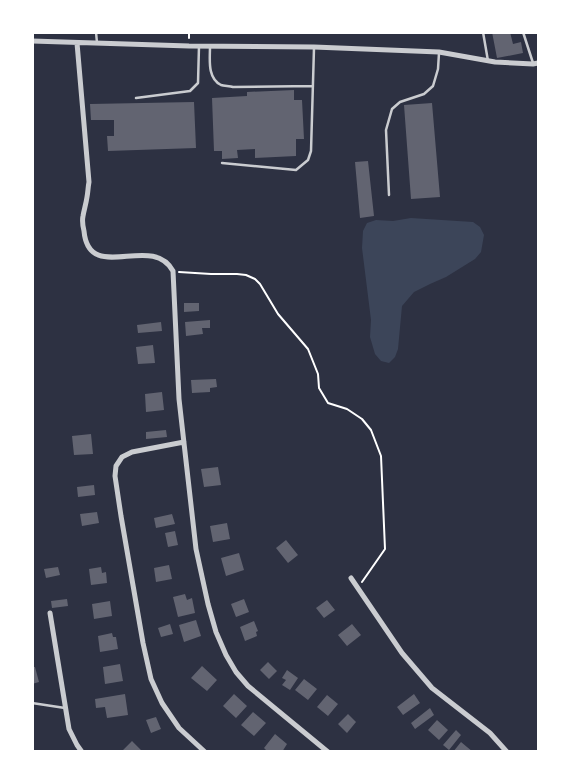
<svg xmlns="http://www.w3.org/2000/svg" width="571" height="784" font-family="Overpass,sans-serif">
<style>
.green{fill:#3c4559}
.building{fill:#626471}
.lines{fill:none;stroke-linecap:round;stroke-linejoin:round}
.path{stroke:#fff;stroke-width:2}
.service{stroke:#caccd0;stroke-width:2.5}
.minor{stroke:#caccd0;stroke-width:5}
</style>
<rect width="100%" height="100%" fill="#2d3142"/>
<path class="green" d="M411,218L473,222L480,227L484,235L481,252L475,259L446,277L430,284L414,292L402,306L398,349L395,357L389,363L381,361L375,354L370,337L371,320L362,248L363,231L367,223L376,220L393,221Z"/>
<path class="building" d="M492,32H510L513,44L521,42L523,53L497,58Z
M294,90V100H302L304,139H296V156L255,158V149L237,150L238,158L222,159V151H214L212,98L247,96V92Z
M194,102L196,148L108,151L107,136H114V120H91L90,104Z
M432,103L440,197L411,199L404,105Z
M368,161L374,216L360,218L355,162Z
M184,303H199V311L184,312Z
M210,320V328H202L203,334L186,336L185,322Z
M161,322L162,331L138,333L137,325Z
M153,345L155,363L138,364L136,347Z
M216,379L217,387L210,388V392L192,393L191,380Z
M162,392L164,410L146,412L145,394Z
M166,430L167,437L146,439V432Z
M91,434L93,454L74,455L72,436Z
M218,467L221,485L204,487L201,469Z
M94,485L95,495L78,497L77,487Z
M97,512L99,523L82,526L80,514Z
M172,514L175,524L156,528L154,518Z
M227,523L230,539L213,542L210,526Z
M175,531L178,545L168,547L165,533Z
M286,540L298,555L288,563L276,548Z
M239,553L244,570L226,576L221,558Z
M169,565L172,579L156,582L154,568Z
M58,567L60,575L46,578L44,569Z
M101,567L102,573L106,572L107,583L91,585L89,569Z
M185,594L187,600L192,598L195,613L178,617L173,597Z
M67,599L68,606L52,608L51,601Z
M244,599L249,612L236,617L231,604Z
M327,600L335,610L324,618L316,608Z
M110,601L112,616L94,619L92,604Z
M196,620L201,636L184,642L179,625Z
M254,621L258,631L256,632L257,636L245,641L240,627Z
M170,624L173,634L161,637L158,628Z
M352,624L361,635L347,646L338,635Z
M112,633L113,637H116L118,649L100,652L98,636Z
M268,662L277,671L269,679L260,670Z
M120,664L123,681L105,684L103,667Z
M202,666L217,680L207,691L191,678Z
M32,667H35L39,682L32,684Z
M287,670L298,678L290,690L282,685L286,680L282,678Z
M304,679L317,689L308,700L295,690Z
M125,694L128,715L107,718L105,707L96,708L95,699Z
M234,694L247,706L236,718L223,706Z
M414,694L420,703L403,715L397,707Z
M327,695L338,704L328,716L317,707Z
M430,708L434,715L415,729L411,723Z
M253,712L266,723L254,736L241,725Z
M348,714L356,722L347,733L338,724Z
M156,717L161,729L151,733L146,720Z
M437,720L448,730L439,740L428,730Z
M456,730L461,735L449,750L443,745Z
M275,734L287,744L282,752H268L264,748Z
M132,741L143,752H121Z
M461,742L473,752H453Z"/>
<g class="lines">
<path class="path" d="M189,38V32
M179,272L211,274H237L246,275L255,279L260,284L278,314L308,349L318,374L319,388L328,403L347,409L362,419L371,430L381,456L385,549L362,582"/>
<path class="service" d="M96,32L97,43
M483,32L488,61
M523,32L533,63
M210,47C210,59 207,78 221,85C224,86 230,86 233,87L313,86
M136,98L190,91L198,83L199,46
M222,163L296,170L308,160L311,151L314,48
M389,195L386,130L392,109L400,102L424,94L433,86L438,69L439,53
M32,703L65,708"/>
<path class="minor" d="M32,41L189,46L314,47L439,52L495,62L533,64L538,63
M77,43L89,182C88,187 88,192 87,197C86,204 84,210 83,216C82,221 83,227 84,231C89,285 152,232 173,271L179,399L196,549L208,604L216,632L226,655L236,672L248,686L328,752
M184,442L132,452L122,457L116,466L115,476L121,516L143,643L151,679L162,703L179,728L205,752
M351,578L402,653L432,688L490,733L507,752
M50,613L69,729L77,745L82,752"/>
</g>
<rect width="571" height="784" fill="none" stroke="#ffffff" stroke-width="68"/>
</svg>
